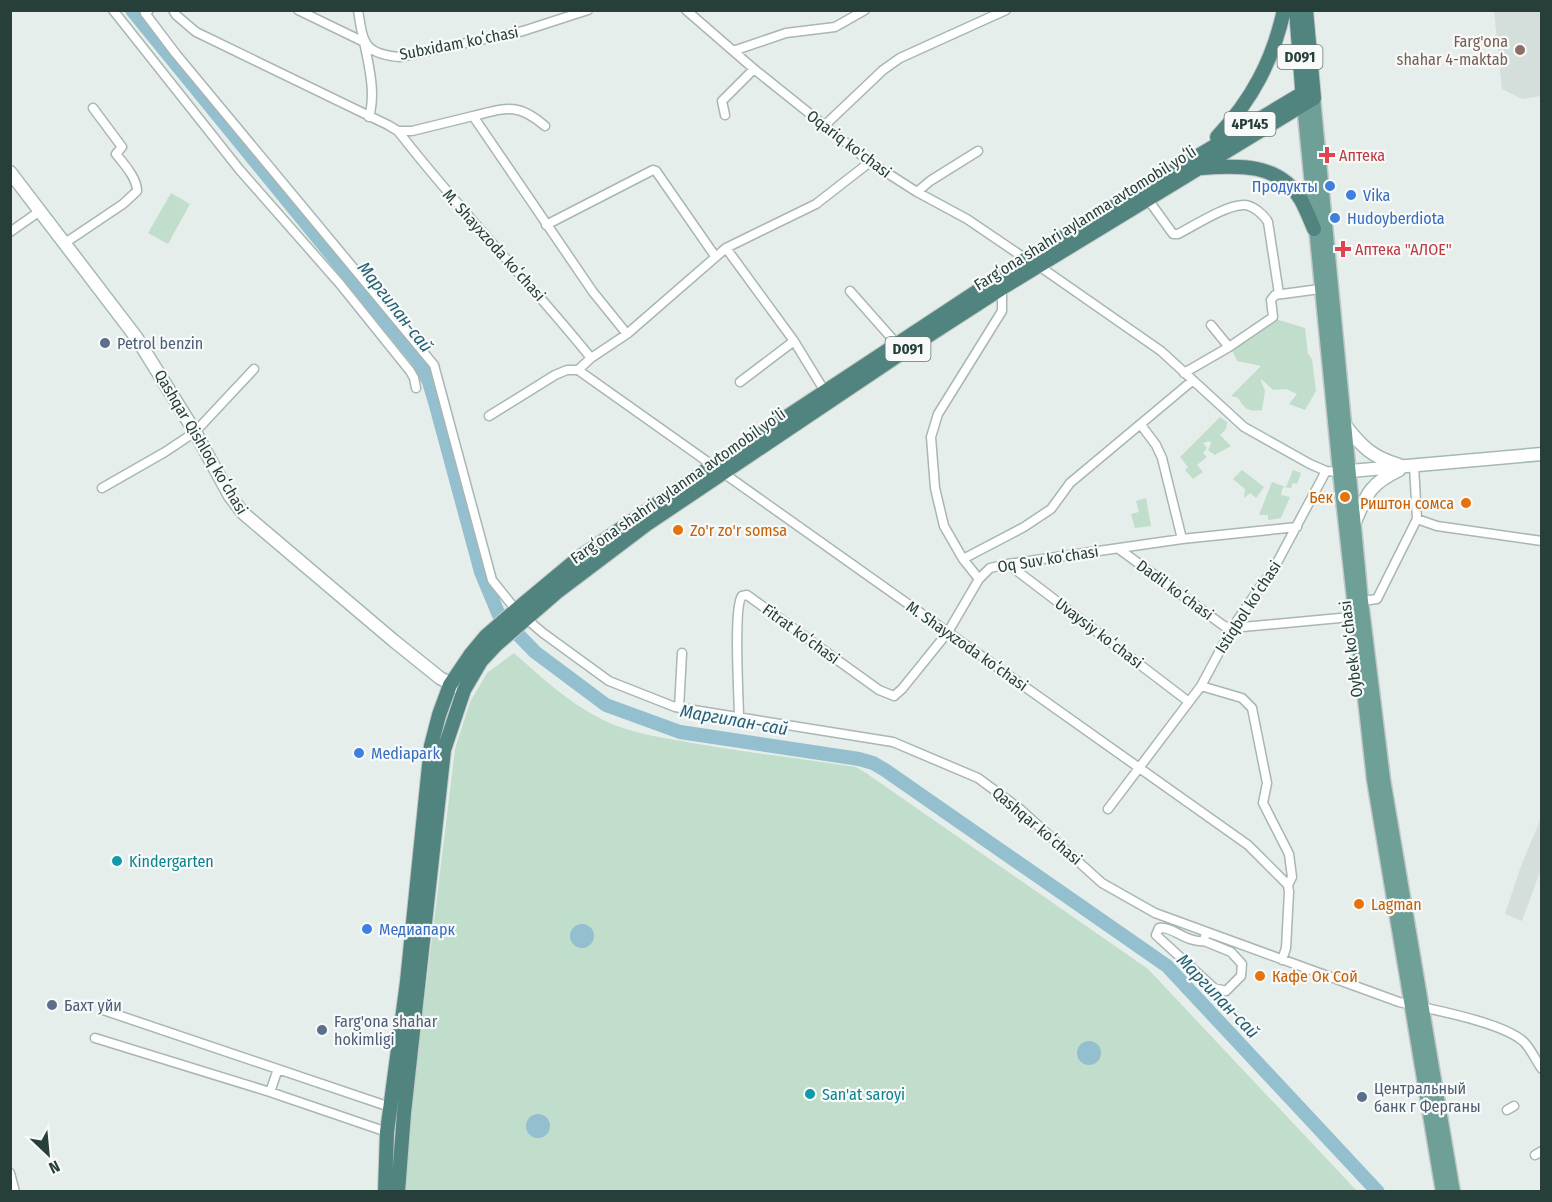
<svg xmlns="http://www.w3.org/2000/svg" width="1552" height="1202" font-family="'Fira Sans Condensed',sans-serif">
<style>
.built{fill:#d4deda}
.green{fill:#c1ddcb}
.water{fill:#93bfce}
.lines{fill:none;stroke-linecap:round;stroke-linejoin:round}
.river{stroke:#93bfce;stroke-width:14}
.minor-casing{stroke:#a9b6b3;stroke-width:11}
.secondary-casing{stroke:#a5b9b4;stroke-width:15}
.primary-casing{stroke:#c2c9c8;stroke-width:15}
.trunk-casing{stroke:#c2c9c8;stroke-width:16}
.minor{stroke:#fff;stroke-width:8}
.secondary{stroke:#fff;stroke-width:12}
.primary{stroke:#6ea098;stroke-width:12}
.trunk{stroke:#51847e;stroke-width:14}
.education-dot{fill:#8d6e63;stroke:#f7faf9;stroke-width:2}
.health-dot{fill:#e0444e;stroke:#f7faf9;stroke-width:2}
.shop-dot{fill:#3f7fe0;stroke:#f7faf9;stroke-width:2}
.service-dot{fill:#5c6f8a;stroke:#f7faf9;stroke-width:2}
.food-dot{fill:#e8710a;stroke:#f7faf9;stroke-width:2}
.culture-dot{fill:#0f9aa8;stroke:#f7faf9;stroke-width:2}
.labels{text-anchor:middle;dominant-baseline:central;stroke-width:4.5;stroke-linejoin:round;paint-order:stroke}
.shield{fill:#f7faf9;stroke:#657774;stroke-width:1.5}
.shield-label{font-size:15px;font-weight:bold;fill:#263f3b}
.education-label{font-size:16px;fill:#785e54;stroke:#f7faf9;text-anchor:end}
.street-label{font-size:16px;fill:#263f3b;stroke:#f7faf9}
.health-label{font-size:16px;fill:#be3a42;stroke:#f7faf9;text-anchor:start}
.shop-label{font-size:16px;fill:#366cbe;stroke:#f7faf9;text-anchor:start}
.service-label{font-size:16px;fill:#4e5e75;stroke:#f7faf9;text-anchor:start}
.food-label{font-size:16px;fill:#c56008;stroke:#f7faf9;text-anchor:start}
.culture-label{font-size:16px;fill:#0d838f;stroke:#f7faf9;text-anchor:start}
.water-label{font-size:18px;font-style:italic;fill:#246177;stroke:#f7faf9}
</style>
<rect width="100%" height="100%" fill="#e6eeeb"/>
<path class="built" d="M1494,11H1541V96L1522,99L1502,89Z
M1541,818V869L1522,921L1505,914L1521,866Z"/>
<path class="green" d="M171,193L190,204L168,244L148,233Z
M1272,318L1305,328L1308,354L1312,359L1316,391L1305,410L1289,404L1297,394L1286,389L1273,390L1260,378L1265,391L1262,410C1248,412 1245,409 1238,398L1231,396L1261,366L1237,361L1231,348Z
M1220,417L1227,422L1226,429L1220,435L1231,446L1215,455L1208,450L1211,444L1210,441L1203,443L1207,448L1203,453L1207,457L1197,465L1203,472L1193,479L1185,470L1188,467L1180,457Z
M1242,470L1264,487L1256,498L1250,493L1244,498L1245,489L1233,479Z
M1293,470L1301,473L1297,484L1293,483L1291,488L1283,487L1281,495L1290,497L1281,518L1268,520V515H1259L1272,482L1286,487Z
M1146,498L1151,526L1135,528L1131,514L1139,512L1136,501Z
M514,653C541,677 568,702 601,719C631,734 666,738 698,744C750,753 803,759 856,767L866,773L1148,969L1357,1191L405,1192L407,1143L455,749L470,702L487,673Z"/>
<path class="water" d="M570 936a12 12 0 1 1 24 0a12 12 0 1 1-24 0Z
M1077 1053a12 12 0 1 1 24 0a12 12 0 1 1-24 0Z
M526 1126a12 12 0 1 1 24 0a12 12 0 1 1-24 0Z"/>
<g class="lines">
<path class="river" d="M132,10L419,362L429,382L435,402L481,572L499,615L535,652L606,705L680,732L859,759L873,763L885,770L1167,966L1378,1192"/>
<defs>
<path id="minor" d="M113,10L239,169L340,284L410,371L414,378L416,388
M149,10L145,13L176,54L434,365L492,580L516,610L543,633L609,681L675,707L893,742L978,778L1020,809L1102,883L1155,913L1399,1002C1429,1009 1503,1022 1524,1042C1531,1049 1536,1061 1542,1069
M173,10L176,15L196,32L388,125L398,131H412L473,116L593,292L627,334
M298,10L364,42C369,66 376,93 369,117
M358,10C363,42 363,54 400,57L523,31L588,10
M686,10L754,69L870,162L917,192L967,219L1026,259
M733,51L786,33L835,27L865,10
M725,115L722,101L754,69
M473,116C506,108 517,102 545,126
M824,126L883,70L900,58L1006,10
M398,131C459,210 529,281 591,358
M917,192L930,181L978,151
M1147,198L1173,234H1178C1194,226 1227,204 1245,205C1254,206 1264,215 1268,222L1279,294
M546,225L653,170L656,171L715,256
M10,232L40,211
M65,243L123,204L137,191C137,178 124,164 116,154L122,147L93,108
M726,248L794,341L824,390
M1039,266L1161,351L1244,427L1310,464L1326,471L1339,472
M1002,288V311L938,414L931,437L935,488L944,526L963,559L979,579L990,568L1008,564L1182,539L1297,527
M850,291L896,343
M1229,347L1273,317L1271,300L1275,295L1320,289
M578,370L1248,845L1288,885L1289,892L1286,948L1282,960
M1184,373L1229,347L1211,325
M740,382L794,341
M489,416L555,375L567,370H578L591,358L627,334L726,248L816,204L870,162
M1141,425L1156,445L1162,458L1182,539
M1414,466L1417,519L1437,526L1542,541
M102,488L165,452L195,432L254,369
M1119,549L1224,626L1232,628L1340,618
M963,559L1024,527L1051,509L1070,483L1192,381
M1008,564L1189,702
M1362,601L1377,599L1417,519
M1201,686L1242,698L1252,708L1267,783L1263,803L1289,854L1292,877L1288,885
M679,708L682,653
M739,718C739,698 733,607 742,596L747,595L879,690L894,696L902,689L948,632L979,579
M1108,809L1201,686L1232,628L1260,587L1272,572L1326,471
M1204,941C1186,943 1173,926 1159,928L1156,935L1214,988L1226,991L1241,976L1242,964L1231,952L1204,941L1206,932
M103,1010L390,1107
M95,1038L270,1092L387,1132
M270,1092L278,1069
M1507,1110L1514,1106
M1535,1155L1542,1151
M10,1173L15,1192"/>
<path id="secondary" d="M10,172L136,337L195,432L230,496L243,513L394,641L440,678L457,687
M1345,425C1362,447 1372,457 1399,465
M1339,472L1542,454
M1355,522C1367,493 1370,484 1399,470"/>
<path id="primary" d="M1314,98L1362,601L1384,779L1454,1192
M1303,104L1339,472L1373,780L1442,1192"/>
<path id="trunk" d="M1296,10L1303,101
M1217,137C1252,100 1273,60 1284,10
M1201,168C1238,165 1280,163 1301,200C1306,209 1310,219 1314,229
M385,1192L387,1132L407,982L431,746L439,715L450,685L471,654L486,636L516,610L581,556L712,466L1026,259L1303,93
M398,1192L404,1113L444,750L464,690L481,661L496,645L557,592L647,524L900,354L1002,288L1314,98L1306,10"/>
</defs>
<use href="#minor" class="minor-casing"/>
<use href="#secondary" class="secondary-casing"/>
<use href="#primary" class="primary-casing"/>
<use href="#trunk" class="trunk-casing"/>
<use href="#minor" class="minor"/>
<use href="#secondary" class="secondary"/>
<use href="#primary" class="primary"/>
<use href="#trunk" class="trunk"/>
</g>
<circle class="education-dot" cx="1520" cy="50" r="6"/>
<g class="health-dot">
<path d="M1324 146h6v6h6v6h-6v6h-6v-6h-6v-6h6z"/>
<path d="M1340 240h6v6h6v6h-6v6h-6v-6h-6v-6h6z"/>
</g>
<g class="shop-dot">
<circle cx="1330" cy="186" r="6"/>
<circle cx="1351" cy="195" r="6"/>
<circle cx="1335" cy="218" r="6"/>
<circle cx="359" cy="753" r="6"/>
<circle cx="367" cy="929" r="6"/>
</g>
<g class="service-dot">
<circle cx="105" cy="343" r="6"/>
<circle cx="52" cy="1005" r="6"/>
<circle cx="322" cy="1030" r="6"/>
<circle cx="1362" cy="1097" r="6"/>
</g>
<g class="food-dot">
<circle cx="1345" cy="497" r="6"/>
<circle cx="1466" cy="503" r="6"/>
<circle cx="678" cy="530" r="6"/>
<circle cx="1359" cy="904" r="6"/>
<circle cx="1260" cy="976" r="6"/>
</g>
<g class="culture-dot">
<circle cx="117" cy="861" r="6"/>
<circle cx="810" cy="1094" r="6"/>
</g>
<g class="labels">
<g class="shield">
<rect x="1277.5" y="45" width="45" height="24" rx="4.5"/>
<rect x="1224.5" y="112" width="51" height="24" rx="4.5"/>
<rect x="885.5" y="337" width="45" height="24" rx="4.5"/>
</g>
<g class="shield-label">
<text x="1300" y="57">D091</text>
<text x="1250" y="124">4P145</text>
<text x="908" y="349">D091</text>
</g>
<g class="education-label">
<text x="1508" y="41">Farg'ona<tspan x="1508" dy="18">shahar 4-maktab</tspan></text>
</g>
<g class="street-label">
<text transform="translate(459 43) rotate(-11)">Subxidam koʻchasi</text>
<text transform="translate(849 144) rotate(37)">Oqariq ko'chasi</text>
<text transform="translate(1085 218) rotate(-32)">Fargʻona shahri aylanma avtomobil yoʻli</text>
<text transform="translate(494 245) rotate(48)">M. Shayxzoda koʻchasi</text>
<text transform="translate(201 442) rotate(59)">Qashqar Qishloq koʻchasi</text>
<text transform="translate(678 486) rotate(-35)">Fargʻona shahri aylanma avtomobil yoʻli</text>
<text transform="translate(1048 559) rotate(-9)">Oq Suv koʻchasi</text>
<text transform="translate(1175 590) rotate(36)">Dadil koʻchasi</text>
<text transform="translate(1248 607) rotate(-57)">Istiqbol koʻchasi</text>
<text transform="translate(1099 633) rotate(37)">Uvaysiy koʻchasi</text>
<text transform="translate(801 634) rotate(36)">Fitrat koʻchasi</text>
<text transform="translate(967 646) rotate(35)">M. Shayxzoda koʻchasi</text>
<text transform="translate(1351 649) rotate(-97)">Oybek ko‘chasi</text>
<text transform="translate(1037 826) rotate(40)">Qashqar koʻchasi</text>
</g>
<g class="health-label">
<text x="1339" y="155">Аптека</text>
<text x="1355" y="249">Аптека "АЛОЕ"</text>
</g>
<g class="shop-label">
<text x="1318" y="186" text-anchor="end">Продукты</text>
<text x="1363" y="195">Vika</text>
<text x="1347" y="218">Hudoyberdiota</text>
<text x="371" y="753">Mediapark</text>
<text x="379" y="929">Медиапарк</text>
</g>
<g class="service-label">
<text x="117" y="343">Petrol benzin</text>
<text x="64" y="1005">Бахт уйи</text>
<text x="334" y="1021">Farg'ona shahar<tspan x="334" dy="18">hokimligi</tspan></text>
<text x="1374" y="1088">Центральный<tspan x="1374" dy="18">банк г Ферганы</tspan></text>
</g>
<g class="food-label">
<text x="1333" y="497" text-anchor="end">Бек</text>
<text x="1454" y="503" text-anchor="end">Риштон сомса</text>
<text x="690" y="530">Zo'r zo'r somsa</text>
<text x="1371" y="904">Lagman</text>
<text x="1272" y="976">Кафе Ок Сой</text>
</g>
<g class="culture-label">
<text x="129" y="861">Kindergarten</text>
<text x="822" y="1094">San'at saroyi</text>
</g>
<g class="water-label">
<text transform="translate(395 307) rotate(52)">Маргилан-сай</text>
<text transform="translate(734 720) rotate(10)">Маргилан-сай</text>
<text transform="translate(1218 996) rotate(46)">Маргилан-сай</text>
</g>
</g>
<rect width="1552" height="1202" fill="none" stroke="#263f3b" stroke-width="24"/>
<g transform="translate(48 1154) rotate(154)" stroke="#f7faf9" stroke-width="4.5" paint-order="stroke">
<path d="M0-4.5L10 22L0 15L-10 22Z" fill="#263f3b"/>
<text y="-9" font-size="16" font-weight="bold" text-anchor="middle" fill="#263f3b">N</text>
</g>
</svg>
